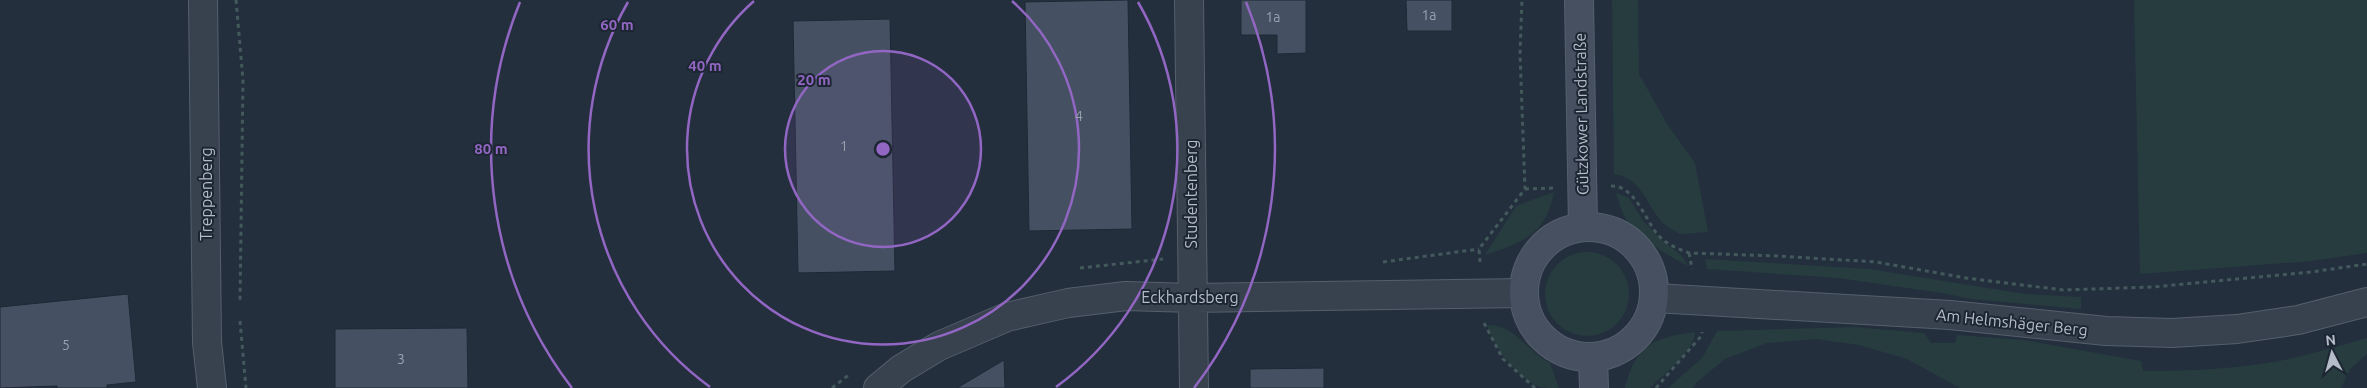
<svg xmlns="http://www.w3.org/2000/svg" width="2367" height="388" font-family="Ubuntu,sans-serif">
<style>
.green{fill:#263c3f}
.building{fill:#455162;stroke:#1f2835}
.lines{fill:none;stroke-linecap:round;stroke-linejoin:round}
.street-casing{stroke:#565f6c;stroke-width:30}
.secondary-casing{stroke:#565f6c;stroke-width:30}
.path{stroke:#44595c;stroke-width:3;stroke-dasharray:4 4;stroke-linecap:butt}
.street{stroke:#38414e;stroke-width:28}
.secondary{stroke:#465061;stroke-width:28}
.ring{fill:none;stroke:#9266c3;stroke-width:2.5}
.labels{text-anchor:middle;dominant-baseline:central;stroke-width:4;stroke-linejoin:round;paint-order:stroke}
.number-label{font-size:14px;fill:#98a1af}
.street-label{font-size:16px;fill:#b4bcc9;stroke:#1d2633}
.centre{fill:#9266c3;stroke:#1d2633;stroke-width:2.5}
.ring-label{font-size:15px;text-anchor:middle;font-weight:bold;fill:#9266c3;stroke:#1d2633;stroke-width:4;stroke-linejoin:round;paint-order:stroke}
</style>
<rect width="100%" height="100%" fill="#242f3e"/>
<path class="green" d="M1612,0H1638L1639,74L1667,124L1695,163L1708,232L1680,234C1674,231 1668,227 1663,223C1645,204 1643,178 1614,174Z
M2134,0H2367V253L2311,261L2140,274Z
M1554,192C1546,235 1523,242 1485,255L1516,206Z
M1616,193L1629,198L1644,222L1665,243L1680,254L1689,266C1671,259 1636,235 1626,219C1621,212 1619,201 1616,193Z
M1545 294a42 42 0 1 1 84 0a42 42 0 1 1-84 0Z
M1705,259L1869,269L2025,294L2081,297V309L1971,299L1942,293L1838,278L1707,269Z
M1487,325C1515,324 1527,352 1550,363L1559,388C1553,388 1545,388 1539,387C1519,379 1492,346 1487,325Z
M1854,327L1924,333L1931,343H1955L1957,335L2024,340L2141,361L2143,371C2191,371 2241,369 2289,359C2315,353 2341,345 2367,338V354L2350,369L2341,388H1960L1907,359L1859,345L1816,339L1767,343L1725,359L1697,382L1693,388H1668L1702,358L1717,331Z
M1695,332C1695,350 1663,375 1650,388H1625C1635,345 1655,337 1695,332Z"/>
<path class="building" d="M1128,0L1132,229L1029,231L1025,2Z
M1241,0H1306V53L1277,54V35H1241Z
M1406,0H1452V31H1407Z
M890,19L895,271L798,273L793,21Z
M128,294L136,382L107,385V388H57V386L0,388V307Z
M467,328L468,388H335V329Z
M1004,360L1005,388H957Z
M1324,368V388H1250V369Z"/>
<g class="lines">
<defs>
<path id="street" d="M203,0L207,342L212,388
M1189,0L1194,388
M1655,298L1950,315L2106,331L2172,333L2237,329L2298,320L2367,302
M878,388L901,369L939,346L1007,317L1068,303L1126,296L1192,298L1523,293"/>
<path id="secondary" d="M1579,0L1583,227
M1524 292a65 65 0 1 1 130 0a65 65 0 1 1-130 0Z
M1593,358L1594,388"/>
</defs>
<use href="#street" class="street-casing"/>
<use href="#secondary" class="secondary-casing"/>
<path class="path" d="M236,0L243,80L240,303
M1611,186C1635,185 1645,220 1658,235C1666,244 1678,249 1689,253L1779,256L1876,262L1966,278L2063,290L2153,287L2311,272L2367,264
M1525,189L1553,188
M1689,253L1692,269
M1383,262L1479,249
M1480,262L1479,249L1525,189L1520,53L1522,0
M1080,268L1163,259
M240,321L246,388
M1484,323L1503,359L1535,388
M832,388L850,374
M1656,388L1702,335V332"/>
<use href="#street" class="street"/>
<use href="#secondary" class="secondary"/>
</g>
<circle cx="883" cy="149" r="98" fill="#9266c3" fill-opacity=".12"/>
<g class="ring">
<circle cx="883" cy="149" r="98"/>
<path d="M1012 1A196 196 0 1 1 754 1"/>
<path d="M710 387A294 294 0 0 1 628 2M1138 2A294 294 0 0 1 1056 387"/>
<path d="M572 388A392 392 0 0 1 520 2M1246 2A392 392 0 0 1 1194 388"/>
</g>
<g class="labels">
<g class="number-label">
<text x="1429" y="15">1a</text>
<text x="1273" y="17">1a</text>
<text x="1079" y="116">4</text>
<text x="844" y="146">1</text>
<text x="66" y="345">5</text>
<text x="401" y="359">3</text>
</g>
<g class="street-label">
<text transform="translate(1581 114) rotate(-91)">Gützkower Landstraße</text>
<text transform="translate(206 194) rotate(-90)">Treppenberg</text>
<text transform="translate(1191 194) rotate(-90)">Studentenberg</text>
<text x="1190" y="297">Eckhardsberg</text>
<text transform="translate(2012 322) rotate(6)">Am Helmshäger Berg</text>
</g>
</g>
<circle cx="883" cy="149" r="8" class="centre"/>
<g class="ring-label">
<text x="617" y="30">60 m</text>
<text x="705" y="71">40 m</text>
<text x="814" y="85">20 m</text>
<text x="491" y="154">80 m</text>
</g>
<g transform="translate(2332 353) rotate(354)" stroke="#1d2633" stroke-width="4" paint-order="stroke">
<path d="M0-4L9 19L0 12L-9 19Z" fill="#b4bcc9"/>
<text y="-8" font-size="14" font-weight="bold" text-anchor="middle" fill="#b4bcc9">N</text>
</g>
</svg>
